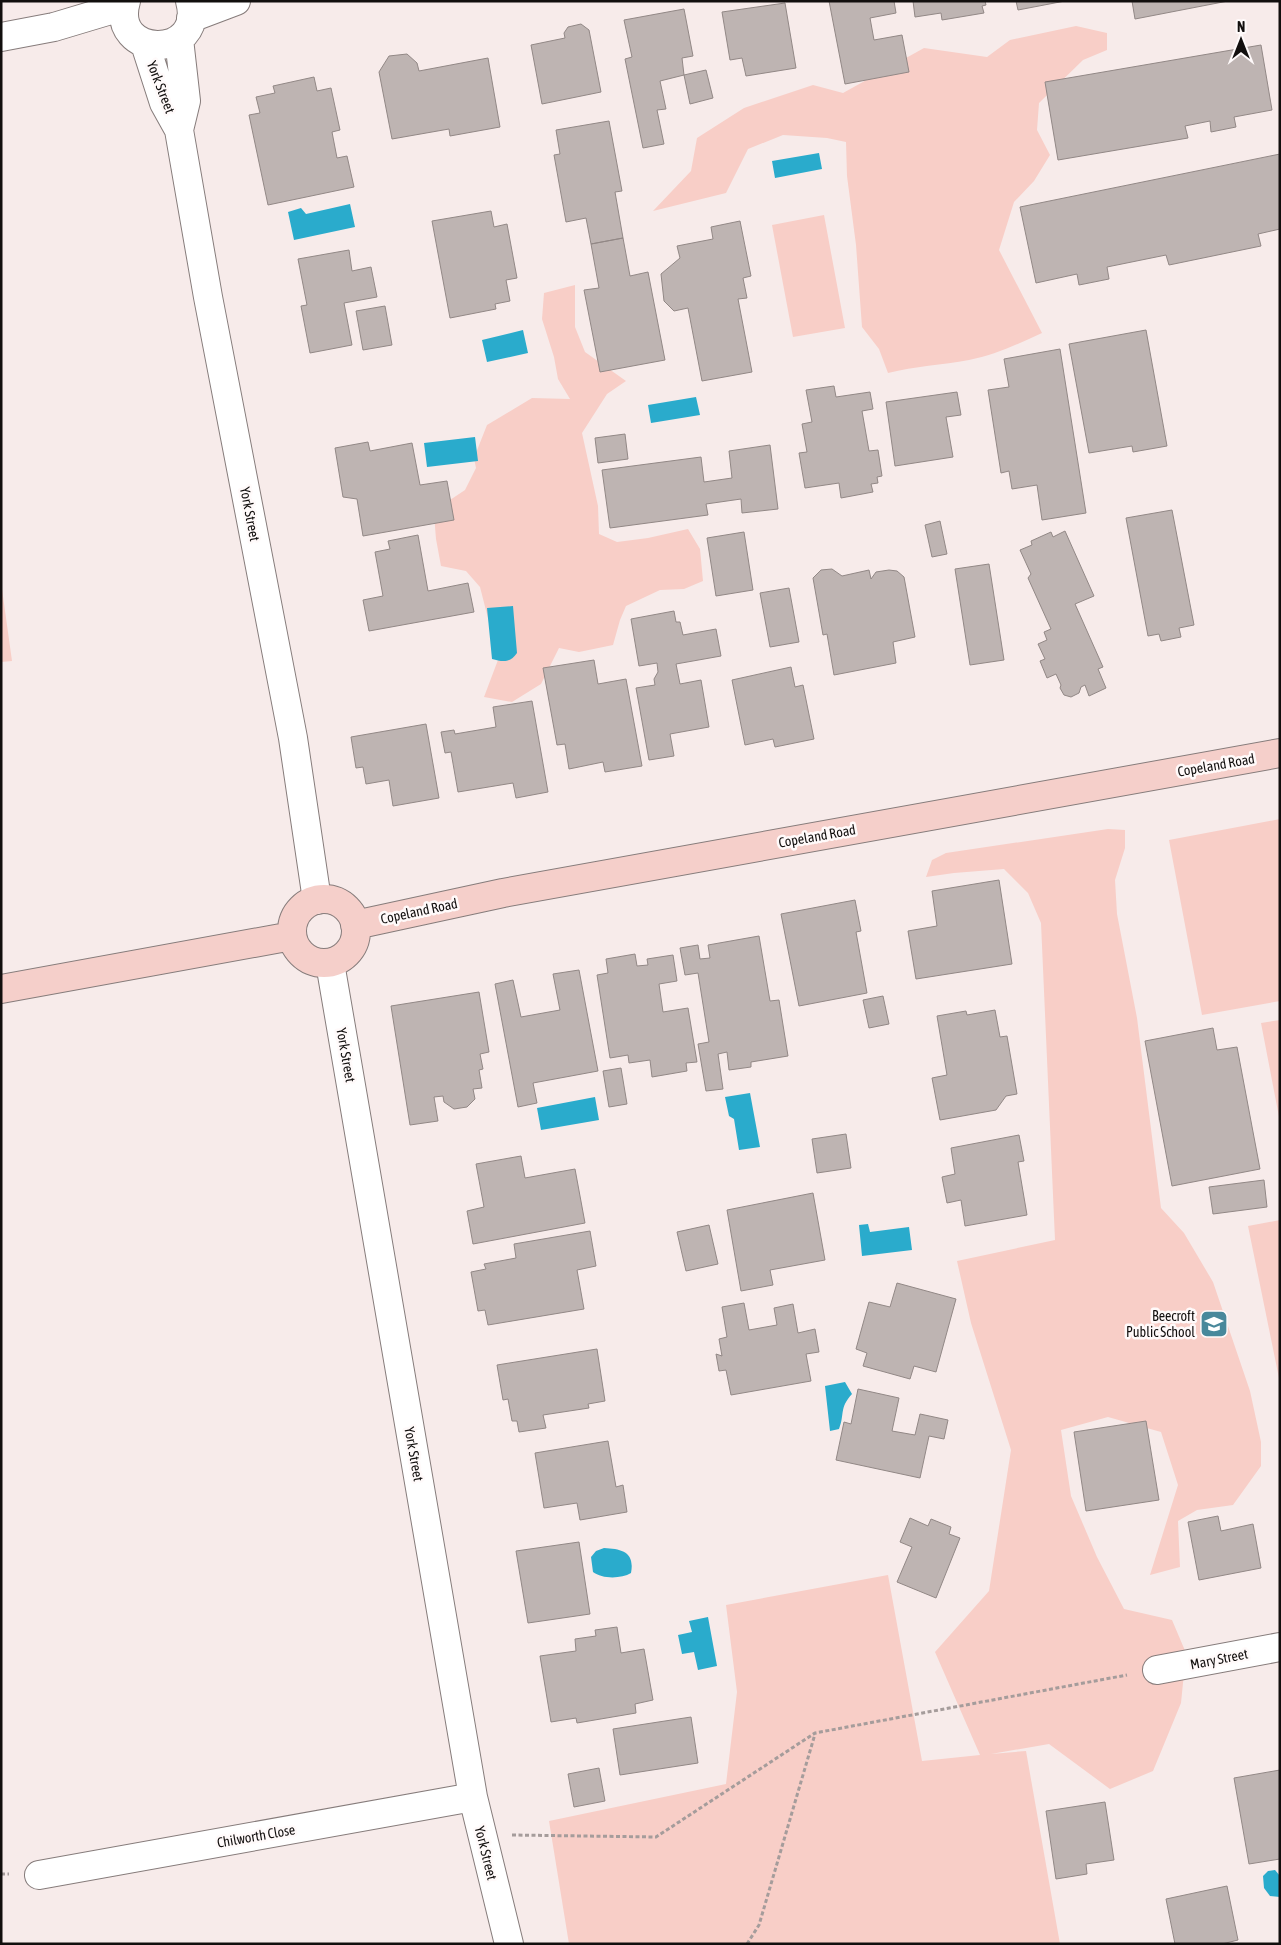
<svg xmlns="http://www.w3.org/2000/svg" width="1281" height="1945" font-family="'Asap Condensed',sans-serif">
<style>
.green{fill:#f8cec7}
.water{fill:#2aabcc}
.building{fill:#beb4b2;stroke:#928886}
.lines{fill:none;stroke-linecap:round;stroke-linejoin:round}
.minor-casing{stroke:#867c7b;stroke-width:30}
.secondary-casing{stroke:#867c7b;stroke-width:30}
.path{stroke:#a59c9b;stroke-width:3;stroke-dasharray:4 2.5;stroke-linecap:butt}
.minor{stroke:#fff;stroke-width:28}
.secondary{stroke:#f5cfca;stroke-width:28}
.labels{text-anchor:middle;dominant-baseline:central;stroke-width:5;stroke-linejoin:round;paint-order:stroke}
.street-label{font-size:14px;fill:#120f0e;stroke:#fffafa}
.poi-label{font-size:14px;fill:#120f0e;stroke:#fffafa;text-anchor:end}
</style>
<rect width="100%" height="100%" fill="#f7ebea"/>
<path class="green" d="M1076,26L1107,33V50L1083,60L1039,103L1037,130L1050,155L1034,181L1014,202L999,250L1042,333C1018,344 995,355 969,360C942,365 915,366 888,373L879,349L862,327L856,245L847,176L846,142L827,138L783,135L748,149L726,193L653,211L691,171L697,138L744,108L813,85L843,93L924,48L987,57L1010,40Z
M824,215L845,328L793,337L772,225Z
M575,285V327L585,352L626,381L607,394L582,433L598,506L599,534L617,542L648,538L688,529L700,549L703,581L684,589L660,590L626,606L620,620L613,645L579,652L559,648L541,684L512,702L484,697L501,652L491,630L480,587L466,571L441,566L436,539L434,514L444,504L465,490L476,468L474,458L487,425L532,398L570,399L558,379L554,357L542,319L544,293Z
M1,582L12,661L1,662Z
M1280,819V1001L1202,1015L1169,840Z
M1108,829L1125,830V848L1115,880L1117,914L1137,1018L1161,1208L1184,1233L1213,1282L1250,1391L1261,1442V1466L1233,1505L1197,1510L1178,1521L1180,1567L1150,1575L1178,1485L1161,1432L1108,1417L1061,1430L1071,1496L1097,1557L1124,1609L1172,1620L1186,1653L1181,1703L1153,1771L1110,1789L1049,1744L991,1754L1026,1751L1060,1944H569L549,1821L726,1784L737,1692L726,1605L888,1575L922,1761L980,1755L935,1652L989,1591L1011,1450L971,1323L957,1261L1055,1240L1041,923L1028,893L1004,869L954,873L926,877L932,860L946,853Z
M1280,1020V1122L1261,1023Z
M1280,1220V1383L1248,1226Z"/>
<path class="water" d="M819,153L822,169L775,178L772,161Z
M350,204L355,227L294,240L288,212L301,208L306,214Z
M523,330L528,353L487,362L482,340Z
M696,397L700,415L651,423L648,405Z
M475,437L478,461L427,467L424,443Z
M513,606L517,653C510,663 503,662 492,659L487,608Z
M750,1093L760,1147L739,1150L734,1119L729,1116L725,1097Z
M595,1097L599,1120L541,1130L537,1108Z
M868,1224L870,1232L909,1227L912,1250L862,1256L859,1225Z
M845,1382L852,1394C839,1408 845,1414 839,1429L830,1431L825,1386Z
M604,1548C622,1549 635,1552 631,1573C621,1579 602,1579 593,1572L591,1557L596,1551Z
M708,1617L717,1666L698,1670L694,1652L682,1654L678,1635L692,1632L689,1621Z
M1275,1870L1280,1876V1897L1270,1896L1264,1888L1263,1876L1268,1871Z"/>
<path class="building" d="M829,1H894L896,13L870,18L874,40L902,35L909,72L845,84Z
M913,1H985L986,5L982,6L984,13L942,20L941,13L915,17Z
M1016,1H1065L1018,10Z
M1132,1H1228L1135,19Z
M785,3L796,68L746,76L742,58L730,60L722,12Z
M684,9L693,56L682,58L684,75L660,81L666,109L657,110L664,144L643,148L625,59L632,57L624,20Z
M581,24L589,30L601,92L542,104L531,45L565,38L564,33L568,27Z
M1261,45L1272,110L1234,117L1236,127L1211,132L1210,121L1185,126L1188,138L1058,160L1045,82Z
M407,54L417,63L419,71L488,58L500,127L450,136L449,129L392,139L379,72L389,56Z
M706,70L713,98L690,104L684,75Z
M314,77L317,91L331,88L340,130L332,132L337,158L347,156L354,187L268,205L249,115L260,113L256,97L275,93L273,86Z
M609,121L622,191L615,192L623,238L591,244L586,218L566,222L554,155L560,154L556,130Z
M1280,154V229L1258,234L1261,246L1169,265L1166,255L1107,267L1109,279L1079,285L1077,274L1036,283L1020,207Z
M491,211L494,227L507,224L517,278L506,280L510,301L495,304L496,309L450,318L432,221Z
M740,221L751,276L743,278L747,298L738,299L752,372L702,381L688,308L674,311L664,301L661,274L680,258L677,246L713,239L711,227Z
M623,238L630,276L648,272L665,360L600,372L584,290L599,288L591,244Z
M349,250L352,271L371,267L377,297L344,303L352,345L310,353L301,306L307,305L298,259Z
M385,306L392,345L363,350L356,311Z
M1146,330L1167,446L1133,452L1132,446L1089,453L1069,344Z
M1060,349L1086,513L1042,520L1037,485L1012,489L1009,471L1001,473L988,390L1009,387L1004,359Z
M834,386L836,397L870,392L873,409L862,411L869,451L878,450L882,476L877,477L878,483L871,484L873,492L841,498L839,483L805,488L799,453L807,452L802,424L812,422L806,390Z
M957,392L961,415L946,417L953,457L895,466L886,402Z
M625,434L628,459L598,463L595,438Z
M368,442L370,451L412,443L420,485L447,481L454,520L363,536L357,499L343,497L335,448Z
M770,445L778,509L742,513L741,499L706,504L708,515L610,528L602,470L701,457L704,482L732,478L729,451Z
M1172,510L1194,625L1179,628L1181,637L1161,641L1159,634L1148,636L1126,518Z
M940,521L947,554L932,557L925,525Z
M1065,531L1094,596L1075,604L1103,667L1098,669L1106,688L1089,696L1085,685L1081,687L1079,693L1071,697L1064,695L1060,688L1061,685L1056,674L1047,678L1040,661L1045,659L1038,644L1047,640L1044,632L1051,629L1028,578L1031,574L1020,550L1032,545L1031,541L1051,532L1053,537Z
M744,532L753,590L716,596L707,538Z
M418,535L428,591L468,583L474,612L369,631L363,600L383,596L375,552L390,549L388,541Z
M989,564L1004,660L970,665L955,569Z
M832,569L842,576L869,570L871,579L876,572L889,570L897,571L904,577L915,637L893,642L896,663L834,675L827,634L823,635L813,578L821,570Z
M789,588L799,642L770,647L760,593Z
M674,611L676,622H680L683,635L716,629L721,656L676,664L680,684L701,680L709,727L670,734L674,756L649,760L636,688L655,685L654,679L658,672L657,663L639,666L631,619Z
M594,660L598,684L626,679L642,766L605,772L603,762L569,769L565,744L557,745L543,668Z
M791,667L795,687L803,685L814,739L775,747L773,739L745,745L732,680Z
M532,701L548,792L516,798L513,783L458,792L451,752L445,753L441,732L454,730L455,734L496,727L493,707Z
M426,724L439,798L393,806L389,780L366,784L363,767L356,768L351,737Z
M999,880L1012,964L916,979L908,931L937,926L932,891Z
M855,900L861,931L856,932L867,993L799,1006L781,914Z
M759,936L770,1001L779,1000L788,1056L751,1062V1067L729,1070L727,1052L718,1054L723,1089L706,1091L698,1044L709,1042L698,973L685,975L680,948L698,945L700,959L710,958L708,945Z
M635,954L637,966L648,965L647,959L673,955L677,981L659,984L663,1012L688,1008L697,1062L686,1063L687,1071L652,1077L650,1060L629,1063L628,1055L610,1058L597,975L608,973L606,959Z
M579,970L598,1071L533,1083L537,1103L518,1107L495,984L513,980L521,1017L560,1010L553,974Z
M479,992L489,1052L480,1054L483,1069L479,1070L482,1088L473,1089L475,1099L467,1107L454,1109L444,1102L443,1096L434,1097L438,1121L410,1125L391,1006Z
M883,996L889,1024L869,1028L863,1000Z
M995,1010L1000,1037L1007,1036L1017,1094L1006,1096L996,1110L940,1120L932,1078L947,1075L937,1016L966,1011L967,1015Z
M1213,1028L1217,1050L1237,1047L1260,1169L1172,1186L1145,1041Z
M621,1068L627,1104L609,1107L603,1071Z
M846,1134L851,1168L817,1173L812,1139Z
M1019,1135L1024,1161L1018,1162L1027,1215L965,1226L961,1200L947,1203L942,1177L955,1174L951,1148Z
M521,1156L525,1178L575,1169L585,1223L473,1244L467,1211L484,1207L476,1164Z
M1264,1180L1267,1207L1213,1214L1209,1187Z
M813,1193L825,1260L770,1270L773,1285L741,1291L727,1210Z
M709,1225L718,1264L686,1271L677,1232Z
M590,1231L596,1266L577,1270L584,1309L488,1325L485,1310L478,1311L471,1272L486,1269L484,1264L516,1258L514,1244Z
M897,1283L956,1299L936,1372L914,1366L910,1379L863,1366L867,1353L856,1349L869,1302L890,1307Z
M744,1303L749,1330L777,1325L774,1308L793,1304L798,1333L815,1329L819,1352L806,1354L811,1381L731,1395L726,1370L719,1371L716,1354L722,1356L719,1339L727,1337L722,1307Z
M597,1349L605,1401L588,1404L589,1408L543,1415L546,1428L519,1432L517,1421H512L508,1399L503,1400L497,1365Z
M858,1389L899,1398L892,1431L915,1435L920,1414L948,1420L944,1439L929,1436L920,1478L836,1460L844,1422L851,1424Z
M1146,1421L1159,1500L1086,1511L1074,1432Z
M608,1441L616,1487L623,1485L627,1512L580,1520L577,1503L544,1508L535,1453Z
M1218,1516L1221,1531L1253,1524L1261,1568L1199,1580L1188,1522Z
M910,1518L928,1526L931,1519L951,1527L949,1534L960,1538L936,1598L897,1582L912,1547L900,1542Z
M579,1542L590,1614L528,1623L516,1551Z
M617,1627L621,1653L644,1649L653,1700L635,1704L636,1713L577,1723L576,1718L551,1722L540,1656L576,1651L575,1639L596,1636L595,1630Z
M691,1717L698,1763L620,1775L613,1729Z
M599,1768L605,1801L574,1807L568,1774Z
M1280,1770V1859L1249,1864L1234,1778Z
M1105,1802L1114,1860L1086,1864L1087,1874L1056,1879L1046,1811Z
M1227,1886L1238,1940L1222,1944H1175L1166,1899Z"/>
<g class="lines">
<defs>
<path id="minor" d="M126,1C109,59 206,60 190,1
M191,18L236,1
M1,37L54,27L124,6
M179,39L186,101L179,130
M145,44L164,103L179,130L208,297L293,738L317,900
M330,963L473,1797L509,1944
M1157,1670L1280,1647
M39,1875L473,1797"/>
<path id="secondary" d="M292 931a32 32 0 1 1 64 0a32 32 0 1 1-64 0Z
M355,925L503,893L1280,753
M1,989L292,936"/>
</defs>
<use href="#minor" class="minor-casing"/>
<use href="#secondary" class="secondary-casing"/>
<path class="path" d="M512,1835L656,1837L815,1733L1127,1675
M1,1874H9
M747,1944L759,1925L815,1734"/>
<use href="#minor" class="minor"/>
<use href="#secondary" class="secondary"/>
</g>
<defs>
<symbol id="school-square" viewBox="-11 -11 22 22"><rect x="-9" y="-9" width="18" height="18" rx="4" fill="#48889b" stroke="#fffafa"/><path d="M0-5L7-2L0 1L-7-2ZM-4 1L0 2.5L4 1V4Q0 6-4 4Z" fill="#fff"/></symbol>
</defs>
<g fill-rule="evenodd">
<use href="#school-square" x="1198" y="1308" width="32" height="32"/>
</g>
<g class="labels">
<g class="street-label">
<text transform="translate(161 87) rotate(69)">York Street</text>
<text transform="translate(250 514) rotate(79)">York Street</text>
<text transform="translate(1216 765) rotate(-10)">Copeland Road</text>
<text transform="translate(817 836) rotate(-10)">Copeland Road</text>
<text transform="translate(419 911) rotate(-12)">Copeland Road</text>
<text transform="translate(346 1055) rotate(80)">York Street</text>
<text transform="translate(414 1454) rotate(80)">York Street</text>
<text transform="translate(1219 1659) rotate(-11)">Mary Street</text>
<text transform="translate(256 1836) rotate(-10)">Chilworth Close</text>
<text transform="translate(486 1853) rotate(76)">York Street</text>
</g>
<g class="poi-label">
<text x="1195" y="1316">Beecroft<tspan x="1195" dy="16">Public School</tspan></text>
</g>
</g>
<rect width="1281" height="1945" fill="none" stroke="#120f0e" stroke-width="5"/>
<g transform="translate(1241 40)" stroke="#fffafa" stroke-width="4" paint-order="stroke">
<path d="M0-4L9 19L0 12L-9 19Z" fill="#120f0e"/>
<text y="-8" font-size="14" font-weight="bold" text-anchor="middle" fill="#120f0e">N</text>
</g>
</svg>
